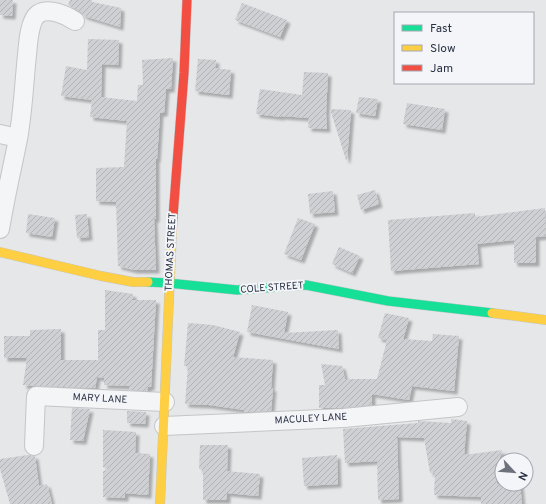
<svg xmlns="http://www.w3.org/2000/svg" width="546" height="504" font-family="Overpass,sans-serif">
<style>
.building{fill:url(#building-hatch);filter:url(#shadow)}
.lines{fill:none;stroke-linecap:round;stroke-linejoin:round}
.street-casing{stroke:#c3c5c7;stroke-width:20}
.fast-casing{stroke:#c3c5c7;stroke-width:10}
.slow-casing{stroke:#c3c5c7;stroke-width:10}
.jam-casing{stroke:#c3c5c7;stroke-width:10}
.street{stroke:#f4f5f6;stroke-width:18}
.fast{stroke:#16e098;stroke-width:9}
.slow{stroke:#ffcf43;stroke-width:9}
.jam{stroke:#f24e42;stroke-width:9}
.labels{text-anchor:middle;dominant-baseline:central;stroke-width:4;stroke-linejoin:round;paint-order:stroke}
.street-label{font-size:10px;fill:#2b3243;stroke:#f3f5f8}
</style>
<defs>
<pattern id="building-hatch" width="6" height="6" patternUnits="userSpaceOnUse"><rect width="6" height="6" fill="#cfd0d3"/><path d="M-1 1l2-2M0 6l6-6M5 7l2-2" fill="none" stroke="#b2b3b6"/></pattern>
<filter id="shadow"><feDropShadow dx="3.5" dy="3.5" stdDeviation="1" flood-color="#0004"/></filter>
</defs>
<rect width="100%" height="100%" fill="#e5e7e9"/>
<path class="building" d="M0,0H13L12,16L0,15Z
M70,0H92V2L121,8L120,27L84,16L81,12L68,5Z
M242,3L287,20L280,37L235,20Z
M88,39L119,40L118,65L102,64L101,97L137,101L138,85H143L142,60L173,58L171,89H166L164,113H160L157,159H156V219H154L156,270H134L118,266L116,202L96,201V168L124,167L127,121L90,117L92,100L61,96L66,66L87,70Z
M198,59L216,60L215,68L231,70L229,95L195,91Z
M304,72L328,73L326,114L327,129L308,128L309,118L281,116V117L256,114L260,89L302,95Z
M359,97L378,99L375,116L356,113Z
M407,103L445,109L442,130L403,124Z
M330,109L351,110L347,160H346Z
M375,190L379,204L361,210L357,195Z
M333,191L335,212L310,214L308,194Z
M545,208L546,236L536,237V263H514V240L477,244L479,264L391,271L388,220L475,213V217Z
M28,214L55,218L52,237L26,233Z
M87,214L89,237L77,238L75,215Z
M298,218L315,224L301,260L284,254Z
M339,247L360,256L352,273L332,264Z
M105,290L133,294V300H156L151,387H148L147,391L129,390V386L104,385V378L97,377L95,388L33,386L23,385L27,358H4V336H30V330L61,329V360H98V330H105Z
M252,305L288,312L284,333L338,330L339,349L247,332Z
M385,313L409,318L403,339L432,341L433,334L459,336L454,391L412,386L409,400L372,394V405L343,408H319V385H325L321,364L342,366L345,379H377L387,340L378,338Z
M188,323L213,325L240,332L233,357L273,360L271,388H273L271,411L244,412V410L209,405L185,404L188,366H184Z
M72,408L90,409L83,441L70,440Z
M127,411L146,412L145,424L127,423Z
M451,419L467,421L464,455L502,450L498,464L497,484H520L522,504H481V497L434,495L435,472L430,473L424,438L397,437L399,499L378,500L377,461L345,463L343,429L418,423V421L451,423Z
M103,430L136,432L135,453L150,454L148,495L125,493V498L103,497V471L110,469L103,467Z
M200,445H228L227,471L260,474L258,496L227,493V500H203V470L199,469Z
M28,455L35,456L39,486L47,484L52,504H10L0,469V459Z
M337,455L338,484L304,486L302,458Z"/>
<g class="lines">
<defs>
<path id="street" d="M0,134L18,138
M0,229C5,199 12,169 18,139C23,112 24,83 27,55C28,45 29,21 38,14C49,7 66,15 75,21
M164,426L344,418L458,407
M34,446L36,396L165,402"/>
<path id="fast" d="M148,282L168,283L237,290L306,285L388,301L492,313"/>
<path id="slow" d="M0,252L101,276L133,282H148
M492,313L546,320
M160,504L172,230"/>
<path id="jam" d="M172,230L184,73L187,0"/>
</defs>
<use href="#street" class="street-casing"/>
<use href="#fast" class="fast-casing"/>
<use href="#slow" class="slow-casing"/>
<use href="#jam" class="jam-casing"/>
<use href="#street" class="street"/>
<use href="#fast" class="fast"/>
<use href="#slow" class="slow"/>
<use href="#jam" class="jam"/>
</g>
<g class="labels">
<g class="street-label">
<text transform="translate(171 252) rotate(-87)">THOMAS STREET</text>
<text transform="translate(272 288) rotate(-4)">COLE STREET</text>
<text transform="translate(100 399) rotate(3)">MARY LANE</text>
<text transform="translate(311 419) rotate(-3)">MACULEY LANE</text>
</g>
</g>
<rect x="394" y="12" width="140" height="72" fill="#f3f5f8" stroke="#a3a7b0"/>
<rect x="402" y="25" width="20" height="6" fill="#16e098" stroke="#a3a7b0"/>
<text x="430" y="32" font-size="12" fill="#2b3243">Fast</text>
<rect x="402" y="45" width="20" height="6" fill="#ffcf43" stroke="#a3a7b0"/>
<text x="430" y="52" font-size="12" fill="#2b3243">Slow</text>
<rect x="402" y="65" width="20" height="6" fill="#f24e42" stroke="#a3a7b0"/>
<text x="430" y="72" font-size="12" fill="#2b3243">Jam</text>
<g transform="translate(514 472) rotate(116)"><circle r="19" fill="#f3f5f8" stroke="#a3a7b0"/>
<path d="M0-3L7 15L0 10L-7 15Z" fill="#6c717d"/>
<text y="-6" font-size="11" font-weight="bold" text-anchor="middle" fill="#2b3243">N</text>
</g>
</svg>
